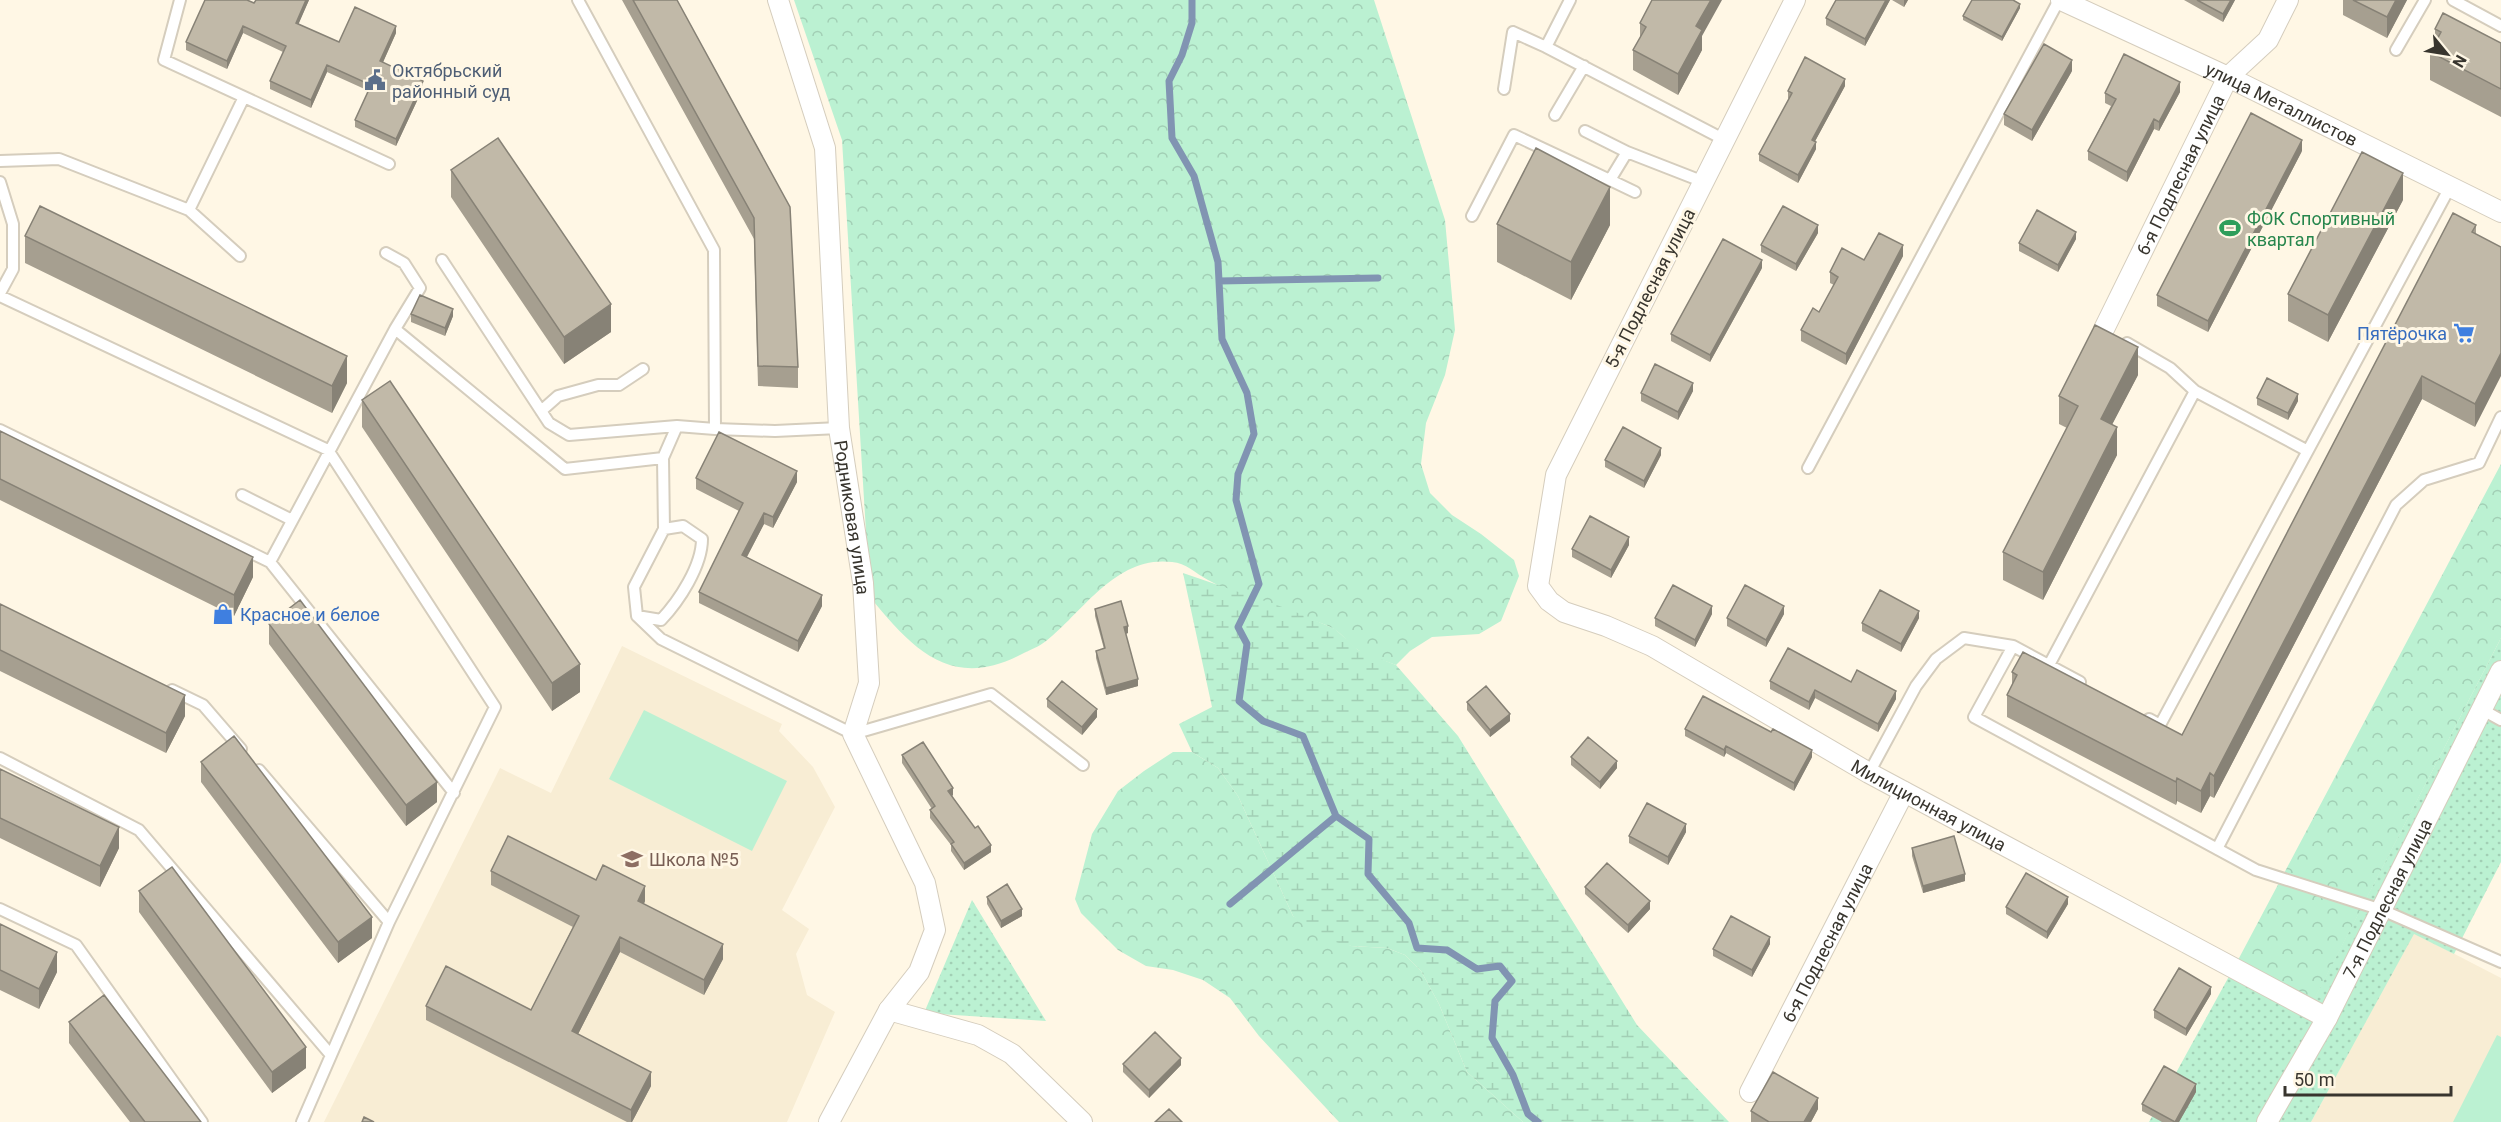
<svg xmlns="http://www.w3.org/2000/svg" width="2501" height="1122" font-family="Roboto,sans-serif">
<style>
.built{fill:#f8edd4}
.grass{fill:url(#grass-dots)}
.forest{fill:url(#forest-crowns)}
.wetland{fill:url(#wetland-marsh)}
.garden{fill:#bbf1d2}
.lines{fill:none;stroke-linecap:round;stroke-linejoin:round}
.stream{stroke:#8194b2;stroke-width:7}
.lane-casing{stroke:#d5cdbd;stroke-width:14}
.street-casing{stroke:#d5cdbd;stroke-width:22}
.lane{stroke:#fff;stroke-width:10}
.street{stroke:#fff;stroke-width:20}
.wall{fill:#a69f90}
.shaded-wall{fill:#878276}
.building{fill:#c1b9a8;stroke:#878276;stroke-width:1.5}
.labels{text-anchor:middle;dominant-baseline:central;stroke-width:6;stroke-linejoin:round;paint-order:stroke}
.service-label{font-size:18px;fill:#4e5e75;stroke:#fff7e5;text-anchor:start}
.street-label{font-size:18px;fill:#38352e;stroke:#fff7e5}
.leisure-label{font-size:18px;fill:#27864d;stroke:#fff7e5;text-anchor:start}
.shop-label{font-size:18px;fill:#366cbe;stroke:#fff7e5;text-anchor:end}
.education-label{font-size:18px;fill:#785e54;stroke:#fff7e5;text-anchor:start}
</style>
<defs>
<pattern id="grass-dots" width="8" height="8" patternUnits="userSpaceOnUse" patternTransform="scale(1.5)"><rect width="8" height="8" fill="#bbf1d2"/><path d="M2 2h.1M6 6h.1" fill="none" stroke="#a2cfb5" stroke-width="1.8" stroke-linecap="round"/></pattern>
<pattern id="forest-crowns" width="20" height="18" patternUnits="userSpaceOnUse" patternTransform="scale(1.5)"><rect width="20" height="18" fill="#bbf1d2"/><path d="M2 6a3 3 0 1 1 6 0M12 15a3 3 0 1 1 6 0" fill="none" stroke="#a2cfb5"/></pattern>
<pattern id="wetland-marsh" width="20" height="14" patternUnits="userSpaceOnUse" patternTransform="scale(1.5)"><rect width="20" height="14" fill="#bbf1d2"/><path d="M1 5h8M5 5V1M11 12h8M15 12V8" fill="none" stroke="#a2cfb5"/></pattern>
</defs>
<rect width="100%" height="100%" fill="#fff7e5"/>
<path class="built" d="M622,646L782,724L779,731L813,767L835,807L782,910L809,929L796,954L807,995L835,1012L787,1122H324L500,768L551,793Z
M2414,933L2501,978V1122H2311Z"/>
<path class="grass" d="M2501,638V862L2454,954L2414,934L2311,1122H2149L2238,960L2313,1001Z
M972,900L1046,1021L924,1013Z"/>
<path class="forest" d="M794,0H1374L1445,220L1455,330L1445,375L1426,423L1421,464L1430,493L1452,515L1481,534L1514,560L1519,576L1501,621L1479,634L1432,637L1410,651L1396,665C1384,660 1368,657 1358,650C1349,645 1343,634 1334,629C1306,614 1272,613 1244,598C1232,592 1219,586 1208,580C1195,573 1186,563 1172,562C1116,555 1083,612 1046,641C1039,647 1029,650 1022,654C952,691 913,650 870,597L842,140Z
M2501,464V638L2313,1002L2238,960Z
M1173,752H1192L1218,768L1238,796L1293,916L1351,946L1387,948L1405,955L1421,971L1439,1004L1467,1072L1523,1122H1339L1259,1036L1230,998L1203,980L1173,970L1146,966L1118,950L1081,913L1075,899L1092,834L1118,791L1144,771Z"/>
<path class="wetland" d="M1183,573L1291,610L1335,629L1358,650L1396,665L1458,736L1637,1025L1729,1122H1523L1467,1072L1439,1004L1421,971L1405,955L1387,948L1351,946L1335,942L1313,931L1293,916L1238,796L1218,768L1192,752L1179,724L1212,707Z"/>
<path class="garden" d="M644,710L787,781L752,851L609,779Z
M2497,1035L2501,1037V1122H2453Z"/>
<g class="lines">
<path class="stream" d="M1192,0V23L1182,55L1169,81L1172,138L1194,176L1218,262L1222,339L1247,393L1254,434L1238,474L1236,500L1259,584L1238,627L1247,644L1239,701L1263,721L1303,736L1336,816L1369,839L1368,874L1409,923L1417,948L1447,950L1477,969L1500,966L1512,981L1495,1001L1492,1038L1513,1075L1528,1114L1538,1122
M1219,281L1378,278
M1230,904L1336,816"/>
<defs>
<path id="lane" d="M180,0L164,60L389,164
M578,0L714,250L715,429L775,431L839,428
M2453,0L2501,26
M1546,47L1570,0
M2396,50L2425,0
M1504,89L1513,32L1546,47L1725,140
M1555,115L1584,66
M1585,131L1627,152
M0,161L59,159L189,210L244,97
M1610,180L1635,192
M0,182L13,224V269L0,293
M189,210L240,256
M1472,216L1514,135L1610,180L1627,152L1704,182
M386,253L404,263L420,288L395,329
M442,260L549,423L569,435L677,426L715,429
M0,296L328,450L495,707L389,922L302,1122
M2127,343L2170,368L2195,391
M541,411L558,396L598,385H619L643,369
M0,430L270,562L454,793
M1808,468L2059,0
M242,495L292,520
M664,529L663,458L677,426
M270,562L395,329L565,469L663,458
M637,616L661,620C679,601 702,566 702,539L683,526L664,529L634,587L637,616L661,639L853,734L991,694L1083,765
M2013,646L1974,717L2256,870L2382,910L2501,962
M2049,665L2195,391L2306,450
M172,690L203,705L241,749
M2481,709L2501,720
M2149,719L2160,725L2450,187
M0,758L139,830L330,1054
M259,770L389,922
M1869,773L1916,686L1936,659L1964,638L2013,646L2080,682
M2217,849L2396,505L2424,480L2479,463L2501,417
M0,909L76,945L202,1122"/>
<g id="street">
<path id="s1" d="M778,0L825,148L839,428L863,583L869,683L853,734L925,883L935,930L919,972L889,1010L829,1122"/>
<path id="s2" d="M1795,0L1556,475L1538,586L1549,601L1564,612L1606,626L1652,646L1869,773L2327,1018"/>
<path id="s3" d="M2061,0L2228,77L2501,212"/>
<path id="s4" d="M2104,329L2228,77L2268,40L2288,0"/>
<path d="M889,1010L978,1035L1012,1054L1082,1122"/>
<path id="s5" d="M1750,1092L1904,792"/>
<path id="s6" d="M2267,1122L2327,1018L2501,671"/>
</g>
</defs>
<use href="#lane" class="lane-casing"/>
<use href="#street" class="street-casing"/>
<use href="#lane" class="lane"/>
<use href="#street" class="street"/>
</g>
<path class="wall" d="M309,0L298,24L339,42L396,33L383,62L423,88L396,146L355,127V120L369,91L327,72L311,108L270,89V81L283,52L243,33L227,69L186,50V42L254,3Z
M622,0H677L790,207L798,367V388L758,386L754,239Z
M1836,0H1890L1865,46L1826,25V18Z
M1892,0H1908L1904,7Z
M2184,0H2235L2223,22Z
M2343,0H2407L2387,38L2343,15Z
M2020,8L2002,41L1963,20V16Z
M1640,23L1702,36V50L1678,95L1633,70V50L1640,38Z
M2435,29L2501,43V117L2430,80V52L2435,43Z
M2072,71L2032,141L2004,125V114Z
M1845,86L1815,141L1816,149L1798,183L1759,161V154L1789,99L1788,98V91Z
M2180,92L2159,131L2154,129L2127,182L2088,160V151L2111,106L2105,103V93Z
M2302,151L2208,332L2157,306V295Z
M451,170L611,332L564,364L451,197Z
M2403,200L2328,342L2288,321V294Z
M1497,224L1610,225L1571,300L1497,262Z
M2476,225L2475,427L2422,399L2214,798L2210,796L2201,813L2177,801L2176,805L2007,717V695L2012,685V672L2182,735Z
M1818,233L1796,271L1761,252V245Z
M25,236L347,383L332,413L25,263Z
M2076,239L2058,272L2019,251V243Z
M1903,256L1846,365L1801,341V330L1819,312L1834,285L1830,283V272L1864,260Z
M1762,268L1710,362L1671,341V334Z
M411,314L453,316L445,336L411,322Z
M2138,375L2112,424L2117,455L2043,600L2003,580V552L2067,428L2059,424V396Z
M1693,391L1678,420L1641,401V393Z
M2257,398L2298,401L2288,420L2257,405Z
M362,400L580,692L552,711L362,427Z
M0,431L253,577L234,616L0,500Z
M1661,455L1644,488L1605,467V460Z
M696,478L797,482L773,528L764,524L747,557L822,606L798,652L699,603V592L739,511L696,489Z
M1629,545L1611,578L1572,557V549Z
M0,604L185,716L166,753L0,671Z
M1095,609L1128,633L1126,634L1138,686L1106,695L1096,658V651L1104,649L1095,616Z
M1712,614L1695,647L1655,626V618Z
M1784,614L1766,647L1727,626V618Z
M1919,618L1901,652L1862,631V623Z
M269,624L437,802L406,826L269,644Z
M1770,681L1851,682L1896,699L1878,732L1815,698L1809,710L1770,689Z
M1047,699L1097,717L1082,735L1047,707Z
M1467,702L1510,721L1490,737L1467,710Z
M1685,729L1812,757L1794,791L1726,753L1724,757L1685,736Z
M902,755L953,795L952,796L991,852L964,870L951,851V845L930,818V810L932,809L902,763Z
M1571,757L1617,768L1600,789L1571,765Z
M201,762L372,938L338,963L201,782Z
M0,769L119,848L100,887L0,838Z
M1686,832L1668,865L1629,843V836Z
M1912,848L1965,881L1923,893L1912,856Z
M491,871L596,880L645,901L644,904L723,959L704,995L620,952L578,1034L651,1086L632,1122H627L426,1020V1006L531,1010L573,927L491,885Z
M1585,887L1650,909L1628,933L1585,894Z
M139,891L306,1068L272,1093L139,912Z
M987,897L1022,916L1001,928L987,904Z
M2068,904L2047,939L2006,914V907Z
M0,924L57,972L39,1009L0,990Z
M1770,944L1752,977L1713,956V949Z
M2211,994L2186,1036L2154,1018V1010Z
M69,1022L201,1122H130L69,1043Z
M1123,1064L1181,1065L1149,1098L1123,1072Z
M2196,1092L2179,1122H2162L2142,1111V1104Z
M1818,1109L1811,1122H1751V1111Z"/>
<path class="shaded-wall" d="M306,0H309L296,30V23Z
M1711,0H1722L1702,36V50L1678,95V74L1696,26Z
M1886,0H1890L1865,46V39Z
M1904,0H1908L1904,7Z
M2231,0H2235L2223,22V14Z
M2396,0H2407L2387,38V17Z
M2020,4V8L2002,41V37Z
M243,26V33L227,69V61Z
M396,26V33L380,69V61Z
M2072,60V71L2032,141V130Z
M327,65V72L311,108V100Z
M1845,79V86L1812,147V140Z
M423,81V88L396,146V139Z
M2180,82V92L2159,131V122Z
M2154,119V129L2127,182V172Z
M2302,140V151L2208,332V321Z
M1816,142V149L1798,183V175Z
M2403,173V200L2328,342V315Z
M1610,187V225L1571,300V262Z
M1818,225V233L1796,271V264Z
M2076,232V239L2058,272V265Z
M1903,245V256L1846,365V354Z
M1762,260V268L1710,362V355Z
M611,304V332L564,364V337Z
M453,309V316L445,336V328Z
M2138,347V375L2101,446V419Z
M2501,353V376L2475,427V404Z
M347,356V383L332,413V386Z
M2422,376V399L2214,798V776Z
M1693,383V391L1678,420V412Z
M2298,394V401L2288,420V413Z
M2117,427V455L2043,600V572Z
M1661,448V455L1644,488V481Z
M797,471V482L773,528V517Z
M764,513V524L742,566V555Z
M1629,537V545L1611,578V570Z
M253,557V577L234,616V595Z
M822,595V606L798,652V641Z
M1712,606V614L1695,647V640Z
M1784,606V614L1766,647V640Z
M1919,611V618L1901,652V644Z
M1128,626V633L1124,634V627Z
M580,664V692L552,711V683Z
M1138,679V686L1106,695V688Z
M1815,690V698L1809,710V702Z
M1896,691V699L1878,732V724Z
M185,695V716L166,753V733Z
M1097,709V717L1082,735V727Z
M1510,714V721L1490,737V730Z
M1726,746V753L1724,757V750Z
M1812,750V757L1794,791V783Z
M1617,761V768L1600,789V782Z
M2210,773V796L2201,813V791Z
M2177,778V801L2176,805V782Z
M437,782V802L406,826V805Z
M953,788V795L948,799V791Z
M1686,824V832L1668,865V857Z
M119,827V848L100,887V866Z
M991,845V852L964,870V863Z
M1965,874V881L1923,893V886Z
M645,886V901L638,916V901Z
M2068,897V904L2047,939V932Z
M1650,901V909L1628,933V925Z
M1022,909V916L1001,928V921Z
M372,917V938L338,963V942Z
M620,937V952L572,1046V1031Z
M1770,937V944L1752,977V970Z
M723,944V959L704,995V980Z
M57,952V972L39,1009V989Z
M2211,987V994L2186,1036V1029Z
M306,1047V1068L272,1093V1072Z
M1181,1058V1065L1149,1098V1090Z
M651,1072V1086L632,1122H631V1110Z
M2196,1084V1092L2179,1122H2175Z
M1818,1098V1109L1811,1122H1804Z"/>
<path class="building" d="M205,0H247L254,3L256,0H306L296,23L339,42L355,7L396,26L380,61L423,81L396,139L355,120L371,85L327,65L311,100L270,81L286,46L243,26L227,61L186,42Z
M633,0H677L790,207L798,367L758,366L754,218Z
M1652,0H1711L1696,26L1702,30L1678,74L1633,50L1646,27L1640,23Z
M1836,0H1886L1865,39L1826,18Z
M1972,0H2013L2020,4L2002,37L1963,16Z
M2197,0H2231L2223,14Z
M2353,0H2396L2387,17Z
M2443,13L2501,43V89L2430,52L2441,32L2435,29Z
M2044,44L2072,60L2032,130L2004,114Z
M2124,54L2180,82L2159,122L2154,119L2127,172L2088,151L2116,99L2105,93Z
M1805,57L1845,79L1812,140L1816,142L1798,175L1759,154L1792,93L1788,91Z
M2251,113L2302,140L2208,321L2157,295Z
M498,138L611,304L564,337L451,170Z
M1536,148L1610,187L1571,262L1497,224Z
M2362,152L2403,173L2328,315L2288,294Z
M40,206L347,356L332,386L25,236Z
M1783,206L1818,225L1796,264L1761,245Z
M2037,210L2076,232L2058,265L2019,243Z
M2453,213L2476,225L2472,232L2501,247V353L2475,404L2422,376L2214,776L2210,773L2201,791L2177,778L2176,782L2007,695L2017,675L2012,672L2023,652L2182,735Z
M1879,233L1903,245L1846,354L1801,330L1813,308L1819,312L1838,277L1830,272L1842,248L1864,260Z
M1723,239L1762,260L1710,355L1671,334Z
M420,295L453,309L445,328L411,314Z
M2095,325L2138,347L2101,419L2117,427L2043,572L2003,552L2078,406L2059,396Z
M1655,364L1693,383L1678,412L1641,393Z
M2267,378L2298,394L2288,413L2257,398Z
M390,381L580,664L552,683L362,400Z
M1623,427L1661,448L1644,481L1605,460Z
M0,431L253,557L234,595L0,479Z
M719,432L797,471L773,517L764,513L742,555L822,595L798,641L699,592L743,503L696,478Z
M1590,516L1629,537L1611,570L1572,549Z
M1673,585L1712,606L1695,640L1655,618Z
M1745,585L1784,606L1766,640L1727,618Z
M1880,590L1919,611L1901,644L1862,623Z
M300,600L437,782L406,805L269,624Z
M1121,601L1128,626L1124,627L1138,679L1106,688L1096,651L1105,648L1095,609Z
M0,604L185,695L166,733L0,650Z
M1788,648L1851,682L1857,670L1896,691L1878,724L1815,690L1809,702L1770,681Z
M1062,681L1097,709L1082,727L1047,699Z
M1486,686L1510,714L1490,730L1467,702Z
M1703,696L1771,732L1773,729L1812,750L1794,783L1726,746L1724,750L1685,729Z
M234,736L372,917L338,942L201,762Z
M1588,737L1617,761L1600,782L1571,757Z
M923,742L953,788L948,791L975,828L978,826L991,845L964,863L951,844L954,842L930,810L935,806L902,755Z
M0,769L119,827L100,866L0,818Z
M1647,803L1686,824L1668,857L1629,836Z
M508,836L596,880L603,865L645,886L638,901L723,944L704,980L620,937L572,1031L651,1072L631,1110L426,1006L446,966L531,1010L579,916L491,871Z
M1954,836L1965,874L1923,886L1912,848Z
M1607,863L1650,901L1628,925L1585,887Z
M172,867L306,1047L272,1072L139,891Z
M2026,873L2068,897L2047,932L2006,907Z
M1007,884L1022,909L1001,921L987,897Z
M1731,916L1770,937L1752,970L1713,949Z
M0,924L57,952L39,989L0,970Z
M2179,968L2211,987L2186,1029L2154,1010Z
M104,995L201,1122H145L69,1022Z
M1155,1032L1181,1058L1149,1090L1123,1064Z
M2164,1066L2196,1084L2175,1122L2142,1104Z
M1773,1072L1818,1098L1804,1122H1769L1751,1111Z
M1169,1109L1182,1122H1155Z
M364,1117L374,1122H362Z"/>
<defs>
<symbol id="civic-bare" viewBox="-9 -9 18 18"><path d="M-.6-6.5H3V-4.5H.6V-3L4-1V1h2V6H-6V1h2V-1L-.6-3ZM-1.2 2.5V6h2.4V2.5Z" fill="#5c6f8a" stroke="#fff7e5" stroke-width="2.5" paint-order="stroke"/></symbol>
<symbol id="stadium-bare" viewBox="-9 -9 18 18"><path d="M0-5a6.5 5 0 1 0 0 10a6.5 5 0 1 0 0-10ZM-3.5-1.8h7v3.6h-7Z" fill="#2e9e5b" stroke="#fff7e5" stroke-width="2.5" paint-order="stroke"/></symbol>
<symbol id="supermarket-bare" viewBox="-9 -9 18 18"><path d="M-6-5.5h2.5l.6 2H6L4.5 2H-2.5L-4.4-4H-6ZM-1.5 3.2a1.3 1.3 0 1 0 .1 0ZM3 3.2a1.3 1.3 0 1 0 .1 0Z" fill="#3f7fe0" stroke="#fff7e5" stroke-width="2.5" paint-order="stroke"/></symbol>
<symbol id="shop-bare" viewBox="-9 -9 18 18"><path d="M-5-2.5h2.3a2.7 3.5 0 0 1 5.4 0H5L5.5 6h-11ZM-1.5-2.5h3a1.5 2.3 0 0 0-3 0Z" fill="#3f7fe0" stroke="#fff7e5" stroke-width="2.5" paint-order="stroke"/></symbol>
<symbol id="school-bare" viewBox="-9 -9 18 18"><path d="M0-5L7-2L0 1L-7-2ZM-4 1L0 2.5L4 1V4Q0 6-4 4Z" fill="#8d6e63" stroke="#fff7e5" stroke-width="2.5" paint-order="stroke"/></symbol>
</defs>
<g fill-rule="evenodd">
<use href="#civic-bare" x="360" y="65" width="30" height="30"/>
<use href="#stadium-bare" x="2215" y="213" width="30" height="30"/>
<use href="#supermarket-bare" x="2449" y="318" width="30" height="30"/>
<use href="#shop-bare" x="208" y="599" width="30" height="30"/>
<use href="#school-bare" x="617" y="844" width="30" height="30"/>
</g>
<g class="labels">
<g class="service-label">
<text x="392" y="70">Октябрьский<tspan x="392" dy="21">районный суд</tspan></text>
</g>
<g class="street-label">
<text stroke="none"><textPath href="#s3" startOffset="244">улица Металлистов</textPath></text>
<text stroke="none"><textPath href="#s4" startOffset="172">6-я Подлесная улица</textPath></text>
<text transform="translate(1650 288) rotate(-63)">5-я Подлесная улица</text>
<text stroke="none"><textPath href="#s1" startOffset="526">Родниковая улица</textPath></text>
<text stroke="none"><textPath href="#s2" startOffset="1095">Милиционная улица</textPath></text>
<text stroke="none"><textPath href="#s6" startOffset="254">7-я Подлесная улица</textPath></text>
<text stroke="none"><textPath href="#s5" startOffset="168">6-я Подлесная улица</textPath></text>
</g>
<g class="leisure-label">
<text x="2247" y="218">ФОК Спортивный<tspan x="2247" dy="21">квартал</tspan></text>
</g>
<g class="shop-label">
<text x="2447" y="333">Пятёрочка</text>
<text x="240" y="614" text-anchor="start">Красное и белое</text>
</g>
<g class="education-label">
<text x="649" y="859">Школа №5</text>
</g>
</g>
<g transform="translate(2447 54) rotate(120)" stroke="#fff7e5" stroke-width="4.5" paint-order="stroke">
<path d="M0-4.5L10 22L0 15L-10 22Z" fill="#38352e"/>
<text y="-9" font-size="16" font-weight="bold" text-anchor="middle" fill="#38352e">N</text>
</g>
<path d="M2285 1086v9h166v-9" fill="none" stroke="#38352e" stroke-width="3"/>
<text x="2294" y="1086" font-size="18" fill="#38352e" stroke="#fff7e5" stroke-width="4.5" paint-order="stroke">50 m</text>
</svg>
